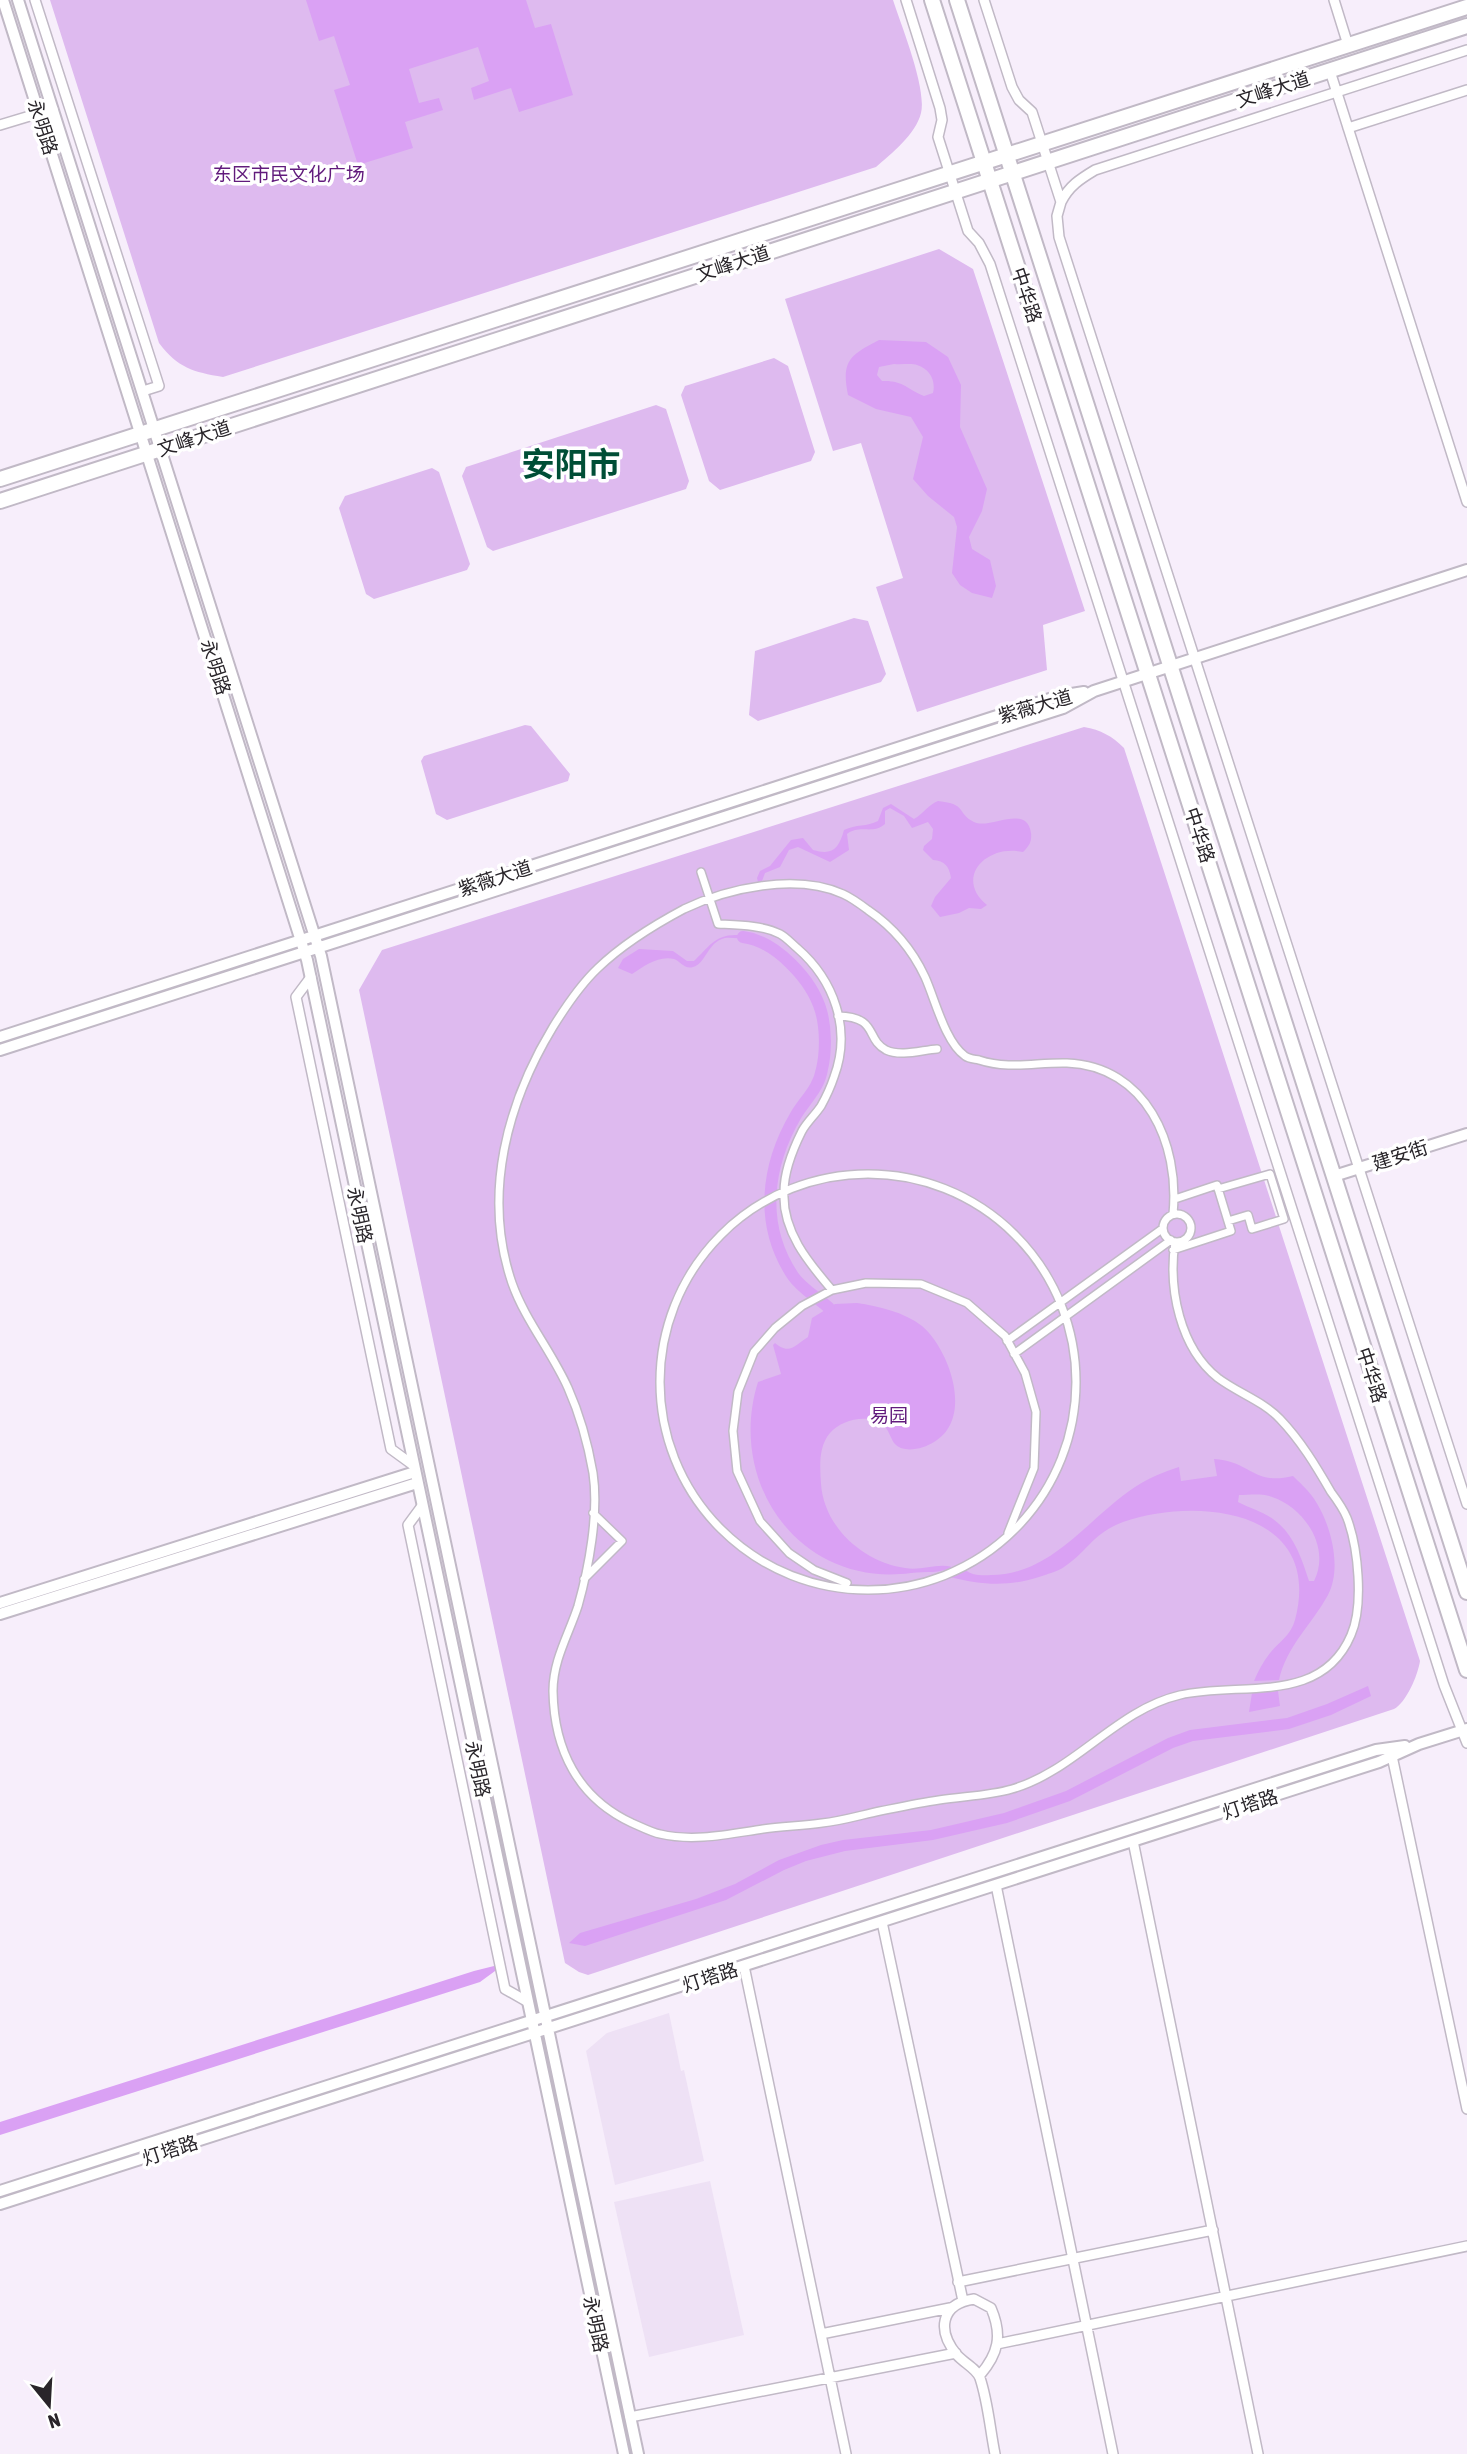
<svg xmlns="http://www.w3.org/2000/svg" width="1467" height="2454" font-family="'Asap Condensed','Noto Sans SC',sans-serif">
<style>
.built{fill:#eee1f5}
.green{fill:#debaef}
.water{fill:#daa1f4;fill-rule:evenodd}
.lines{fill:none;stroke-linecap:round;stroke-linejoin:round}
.canal{stroke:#daa1f4;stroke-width:12}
.pedestrian-casing{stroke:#c1b9c6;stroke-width:10}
.minor-casing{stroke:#c1b9c6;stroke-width:12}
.tertiary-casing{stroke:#c1b9c6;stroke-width:14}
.primary-casing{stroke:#c1b9c6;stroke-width:18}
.trunk-casing{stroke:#c1b9c6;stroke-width:18}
.pedestrian{stroke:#fff;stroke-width:7}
.minor{stroke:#fff;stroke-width:9}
.tertiary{stroke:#fff;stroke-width:10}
.primary{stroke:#fff;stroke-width:14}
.trunk{stroke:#fff;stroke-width:14}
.labels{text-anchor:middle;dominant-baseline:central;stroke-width:7;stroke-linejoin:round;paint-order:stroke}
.street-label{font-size:19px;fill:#29252a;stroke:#fff}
.park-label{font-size:19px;fill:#611b7c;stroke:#fff}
.town-label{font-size:33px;font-weight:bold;fill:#004e36;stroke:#fff}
</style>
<rect width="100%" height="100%" fill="#f7eefb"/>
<path class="built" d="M669,2013L681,2071L684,2070L704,2161L615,2185L586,2051L607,2033Z
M710,2181L744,2335L649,2357L614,2202Z"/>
<path class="green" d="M50,0H893C901,25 927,88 921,113C916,134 891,154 876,167L223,377C193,372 178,368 159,343Z
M939,249L973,269L1085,611L1043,625L1047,670L917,712L876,587L903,578L861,443L833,451L785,299Z
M774,358L788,366L815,452L811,461L720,490L709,481L681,395L685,386Z
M656,405L666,409L689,481L686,489L493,551L487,547L462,476L466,467Z
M432,468L439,472L470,564L467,570L374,599L366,594L339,508L345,496Z
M854,618L868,621L886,674L881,682L758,721L749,715L755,651Z
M525,725L531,726L570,774L568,781L447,820L436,814L421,761L424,756Z
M1084,727C1101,730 1112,736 1124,748L1420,1661C1418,1675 1406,1703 1394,1709L588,1975L579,1972L565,1963L359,990L382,950Z"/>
<path class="water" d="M306,0H526L535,28L551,24L573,95L519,112L511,88L474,100L471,88L489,81L478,47L409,69L419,103L439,98L443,110L405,122L413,148L358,165L334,90L350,85L334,36L319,41Z
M879,340L926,342L948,357L961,385L960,427L987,489L982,511L969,537L972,549L990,560L996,586L992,598L972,593L960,585L952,573L957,527L954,517L928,496L913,479L923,437L911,417L876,409L848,395C841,361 850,355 879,340ZM894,364C901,365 912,363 917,365C930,369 936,381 933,393L924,396C907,389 903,380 882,381L877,375L879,367Z
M938,801C968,804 956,813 974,822C990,830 1027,803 1031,833C1032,842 1029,846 1023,852C986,844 954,878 987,905L981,909L969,908L959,913L940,917L931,906L935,897L951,878C949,866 945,861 933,860L923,850L924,846L932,839L933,829L928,822L912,828L904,816L890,808L885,811V824C873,835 860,824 847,834L849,850L830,862L798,847L789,850L780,867L765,873L762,881L758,882L757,878L760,871L770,866L791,840L803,838L813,850C833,856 839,848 844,830C856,824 867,827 878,821L883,808L891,804L914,819C923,814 929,804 938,801Z
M741,932H744L742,938C736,939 731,937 725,938C707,942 706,964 693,967C685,970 680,961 674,959C659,955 644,966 632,974L618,968L623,959L639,949L673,951L687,961H694C709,947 715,934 738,935Z
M857,1303C878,1306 904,1312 922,1326C950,1350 974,1419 934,1442C923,1449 903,1454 894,1443C890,1437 889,1430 883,1425C868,1413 841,1420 830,1433C818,1447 820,1467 821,1484C824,1527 863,1562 905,1568C921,1571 937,1563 952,1567C939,1574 927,1571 911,1573C801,1588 726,1484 758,1382L781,1374L773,1345L775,1343C790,1355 794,1346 808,1337L812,1318L835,1304Z
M1214,1459C1251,1461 1253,1486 1293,1476C1299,1482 1307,1489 1312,1496C1330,1520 1343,1567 1328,1595C1312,1624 1286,1647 1279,1680L1254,1681C1258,1671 1263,1662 1270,1653C1279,1642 1291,1635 1295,1620C1324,1510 1198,1496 1123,1522C1093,1533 1087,1552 1064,1567C1057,1572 1047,1574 1039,1577C1008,1587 981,1585 950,1577L965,1570C972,1575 981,1576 991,1575C1052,1575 1088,1518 1135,1487C1149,1478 1163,1472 1179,1467L1181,1481L1217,1476ZM1239,1495C1249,1495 1263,1493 1272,1497C1305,1508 1331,1548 1314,1581H1309C1301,1557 1294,1534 1273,1519C1262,1511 1249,1508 1238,1502Z
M1368,1686L1371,1696L1331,1715L1289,1729L1193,1741L1173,1748L1070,1801L1007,1823L933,1840L845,1851L806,1861L784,1870L726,1900L585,1946L569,1943L580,1933L696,1899L735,1884L779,1860L821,1845L843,1840L931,1830L1004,1813L1066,1791L1168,1738L1190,1730L1287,1718L1327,1704Z
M1278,1691L1280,1706L1249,1712L1252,1693Z
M506,1963L480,1982L0,2135V2122L474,1971Z"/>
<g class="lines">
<path class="canal" d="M743,937C776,941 812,980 821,1011C826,1028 826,1052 822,1069C819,1088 805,1100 796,1115C766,1166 759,1225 793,1276C802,1289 817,1297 829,1308"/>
<defs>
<path id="pedestrian" d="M701,872L718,924C738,925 762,925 780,934C786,937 792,944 797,948C834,980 852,1029 834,1077C831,1086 826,1097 821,1106C815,1115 807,1122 802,1131C793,1149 784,1172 784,1192C782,1231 808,1262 832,1290
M838,1016C879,1017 865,1039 886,1050C901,1057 922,1050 937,1049
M660 1382a208 208 0 1 1 416 0a208 208 0 1 1-416 0Z
M1218,1189L1270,1174L1284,1219L1252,1229L1248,1215L1228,1221
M1163 1228a14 14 0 1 1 28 0a14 14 0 1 1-28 0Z
M1173,1214C1180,1144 1146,1066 1067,1063C1037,1062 1009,1070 979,1060C974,1059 969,1059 965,1056C945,1042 935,999 925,977C912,949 893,927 868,910C860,904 852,898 843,894C796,873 728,888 684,909C654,925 623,944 598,968C580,985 566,1006 553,1027C507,1103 482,1195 512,1283C525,1320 552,1352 568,1388C580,1415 588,1444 593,1473C599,1513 589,1567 578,1606C569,1634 553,1660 553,1691C554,1750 578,1798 632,1823C639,1826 653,1833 660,1834C694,1842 729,1834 763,1829C783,1826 802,1826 822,1823C842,1821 861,1815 880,1811C900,1807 919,1803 939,1800C964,1796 988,1796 1012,1789C1075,1771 1116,1710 1180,1695C1240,1681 1321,1706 1351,1635C1364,1605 1358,1547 1347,1518C1343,1508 1337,1500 1331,1492C1316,1466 1301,1441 1280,1419C1263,1401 1238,1393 1218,1378C1180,1348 1168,1289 1175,1242
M1173,1250L1231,1231L1217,1185L1175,1199
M1007,1341L1162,1229
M1014,1354L1171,1240
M584,1579L622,1541L593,1513
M847,1583L814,1570L789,1553L760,1521L737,1471L733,1431L738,1392L754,1352L775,1328L802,1306L832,1290L866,1283L921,1284L967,1303L1005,1336L1025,1373L1036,1412L1034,1468L1008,1533"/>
<path id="minor" d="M35,0L159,386L143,391
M906,0L940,108L942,120L938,137L968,231L979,243L990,264L1444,1685L1467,1743
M984,0L1012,87L1019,100L1032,112L1061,202L1057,216L1059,237L1467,1504
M1334,0L1348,45
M1330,71L1467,502
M0,125L53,109
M1348,128L1467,90
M1061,202C1069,186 1080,179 1095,170L1467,50
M311,977L296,997L391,1449L413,1465
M422,1506L408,1525L505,1989L528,2002
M1392,1756L1467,2109
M1133,1841L1258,2454
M996,1885L1113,2454
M882,1922L963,2301
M744,1966L846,2454
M958,2282L1213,2230
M821,2334L950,2308
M997,2344L1467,2246
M980,2375C998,2354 1003,2336 991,2308L974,2299C940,2304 937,2331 957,2355C964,2363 977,2369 980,2378C988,2402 990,2429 995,2454
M630,2417L956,2353"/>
<path id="tertiary" d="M3,0L307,960L624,2454
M18,0L321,956L638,2454
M0,1037L1059,696L1084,692
M0,1050L1063,708L1094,691L1467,570
M1334,1176L1467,1134
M0,1603L415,1472
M0,1614L417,1483
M0,2191L1376,1750L1405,1746
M0,2204L1379,1762L1419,1744L1467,1729"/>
<path id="primary" d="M0,479L1467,7
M0,501L1467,26"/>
<path id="trunk" d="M932,0L1467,1670
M957,0L1467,1592"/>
</defs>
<use href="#pedestrian" class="pedestrian-casing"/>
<use href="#minor" class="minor-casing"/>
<use href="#tertiary" class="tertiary-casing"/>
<use href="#primary" class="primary-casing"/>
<use href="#trunk" class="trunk-casing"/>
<use href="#pedestrian" class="pedestrian"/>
<use href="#minor" class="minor"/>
<use href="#tertiary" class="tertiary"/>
<use href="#primary" class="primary"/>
<use href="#trunk" class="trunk"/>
</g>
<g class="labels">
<g class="street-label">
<text transform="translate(1273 89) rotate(-18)">文峰大道</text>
<text transform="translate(43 127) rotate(72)">永明路</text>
<text transform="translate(733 263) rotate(-18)">文峰大道</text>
<text transform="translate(1027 295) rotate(72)">中华路</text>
<text transform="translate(194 438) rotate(-18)">文峰大道</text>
<text transform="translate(216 667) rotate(72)">永明路</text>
<text transform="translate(1035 706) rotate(-16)">紫薇大道</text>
<text transform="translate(1200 835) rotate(72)">中华路</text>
<text transform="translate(495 878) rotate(-18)">紫薇大道</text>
<text transform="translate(1400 1155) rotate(-18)">建安街</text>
<text transform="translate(360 1215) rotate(78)">永明路</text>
<text transform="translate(1372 1375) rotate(72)">中华路</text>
<text transform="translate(478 1769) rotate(78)">永明路</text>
<text transform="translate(1250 1804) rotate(-18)">灯塔路</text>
<text transform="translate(710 1977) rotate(-18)">灯塔路</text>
<text transform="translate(170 2150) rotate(-18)">灯塔路</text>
<text transform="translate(596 2324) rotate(78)">永明路</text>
</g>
<g class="park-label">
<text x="289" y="174">东区市民文化广场</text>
<text x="889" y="1415">易园</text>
</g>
<g class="town-label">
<text x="571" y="464">安阳市</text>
</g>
</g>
<g transform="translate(49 2405) rotate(162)" stroke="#ffffff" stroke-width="5" paint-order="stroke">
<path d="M0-5L12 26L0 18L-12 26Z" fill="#29252a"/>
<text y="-10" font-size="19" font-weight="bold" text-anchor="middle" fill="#29252a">N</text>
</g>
</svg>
